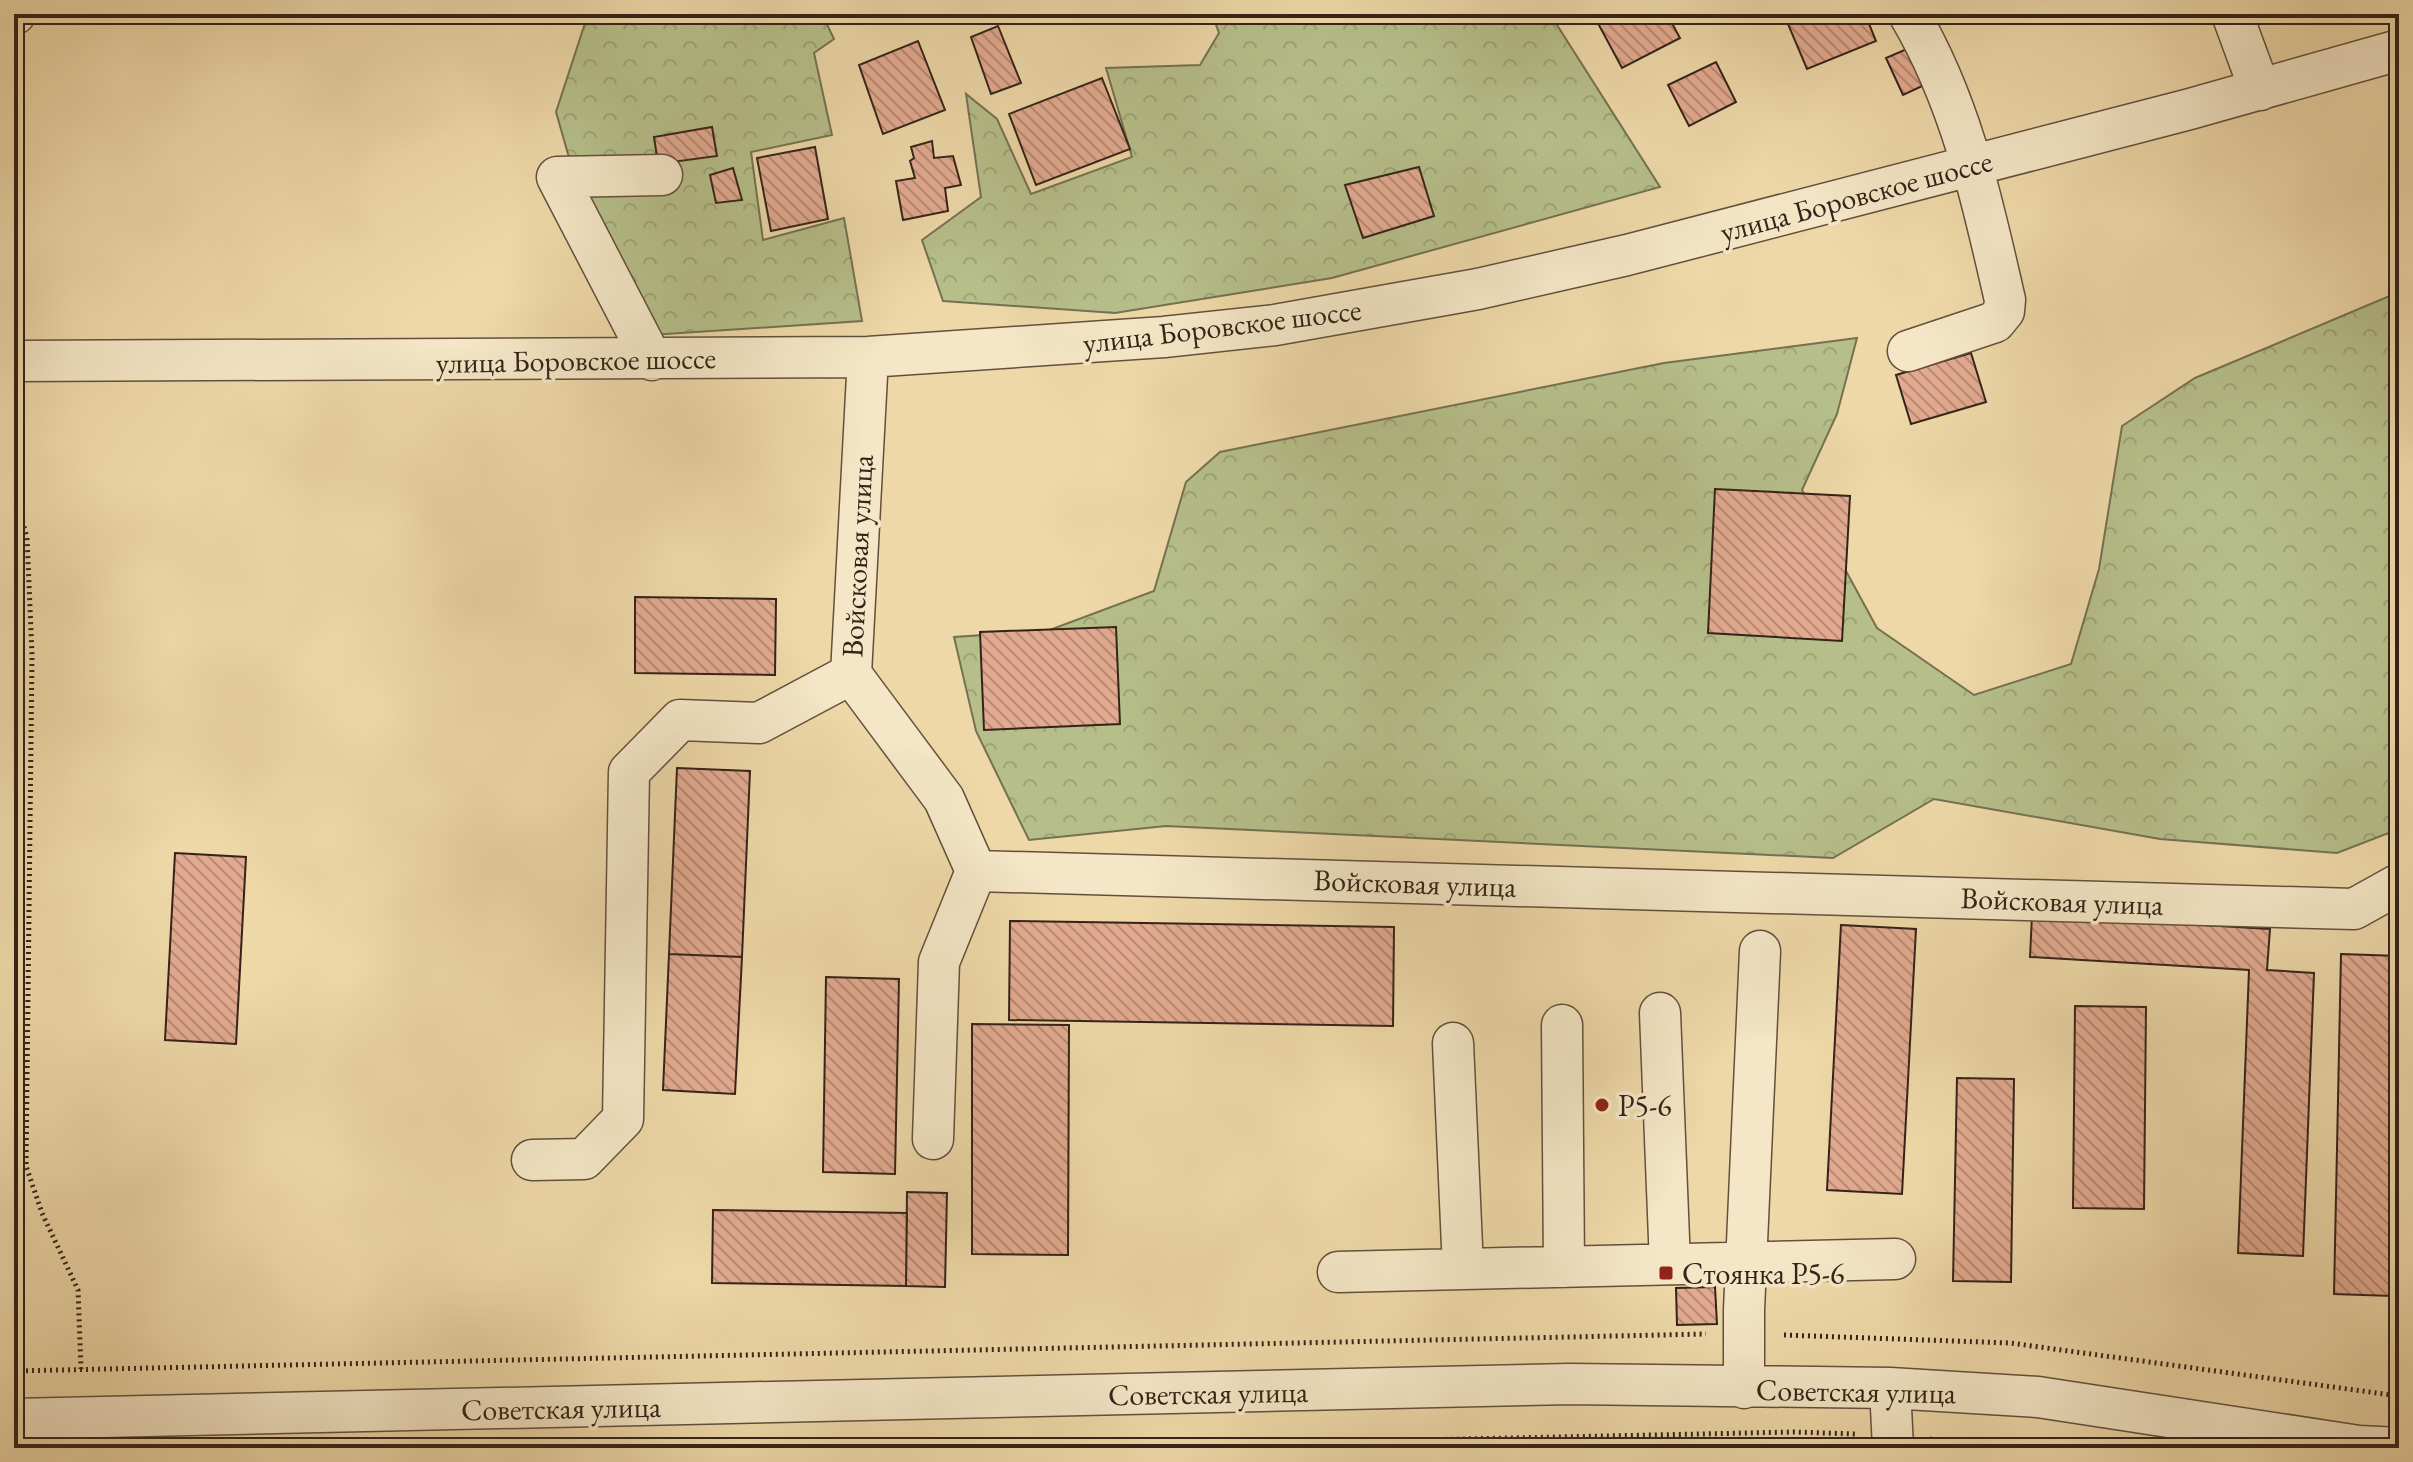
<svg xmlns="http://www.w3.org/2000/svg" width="2413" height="1462" font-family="'EB Garamond',serif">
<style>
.forest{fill:url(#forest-crowns);stroke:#757152;stroke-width:2}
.building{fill:url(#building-back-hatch);stroke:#342319;stroke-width:2}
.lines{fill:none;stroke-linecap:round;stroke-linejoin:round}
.minor-casing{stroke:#62503d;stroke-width:43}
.path{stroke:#342319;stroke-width:5;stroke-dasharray:2 4;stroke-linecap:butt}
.minor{stroke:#f4e6c6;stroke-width:40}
.poi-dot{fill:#8f2418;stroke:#f4e6c6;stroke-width:3}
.labels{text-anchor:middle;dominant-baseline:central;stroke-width:7;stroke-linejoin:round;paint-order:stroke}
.street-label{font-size:30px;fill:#342319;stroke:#f4e6c6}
.poi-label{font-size:30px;fill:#342319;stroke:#f4e6c6;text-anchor:start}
</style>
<defs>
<pattern id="forest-crowns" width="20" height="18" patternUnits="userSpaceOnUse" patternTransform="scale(2)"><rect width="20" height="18" fill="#b6bf8a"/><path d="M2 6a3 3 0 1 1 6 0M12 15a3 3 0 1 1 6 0" fill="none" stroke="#9da476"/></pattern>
<pattern id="building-back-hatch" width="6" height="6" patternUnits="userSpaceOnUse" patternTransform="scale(2)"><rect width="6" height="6" fill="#e2aa90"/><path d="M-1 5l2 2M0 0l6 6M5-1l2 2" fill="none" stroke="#b88a75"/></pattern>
</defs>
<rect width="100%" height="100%" fill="#eed8a8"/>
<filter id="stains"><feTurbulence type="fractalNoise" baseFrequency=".0025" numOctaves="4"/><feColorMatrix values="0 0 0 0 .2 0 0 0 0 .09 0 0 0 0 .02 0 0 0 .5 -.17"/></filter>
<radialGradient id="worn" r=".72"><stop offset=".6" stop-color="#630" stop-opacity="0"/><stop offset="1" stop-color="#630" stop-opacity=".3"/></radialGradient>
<path class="forest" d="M588,14H822L834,39L814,53L832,135L751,152L763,240L844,218L862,321L651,335L576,182L556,112Z
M1212,14H1550L1660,187L1332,278L1115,313L943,301L922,240L981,197L966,94L997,119L1031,194L1132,157L1106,68L1200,65L1219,33Z
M2399,292V829L2337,853L2160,839L1934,799L1833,858L1166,826L1029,840L976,731L954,637L1047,631L1154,591L1186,482L1220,452L1664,363L1857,338L1837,414L1802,490L1877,628L1974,695L2071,664L2099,569L2122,426L2195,378Z"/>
<path class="building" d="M1593,14H1667L1680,38L1622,68Z
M1791,14H1865L1876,41L1807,69L1785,17Z
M998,26L1021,83L991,94L971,37Z
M918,41L945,110L883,134L859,65Z
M1916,45L1933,81L1903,95L1886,58Z
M1716,62L1736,102L1689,126L1668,85Z
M1102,78L1130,149L1036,185L1009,114Z
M712,127L717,156L658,164L654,137Z
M932,141L934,158L953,156L961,185L945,188L948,211L903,220L896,181L915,178L910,161L914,158L911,147Z
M815,147L828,219L771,231L757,158Z
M1419,167L1434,216L1363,238L1345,185Z
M733,168L742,200L716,203L710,175Z
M1971,353L1986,402L1911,424L1896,375Z
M1715,489L1850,496L1842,641L1708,633Z
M635,597L776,599L775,675L635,673Z
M1116,627L1120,724L984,730L980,632Z
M677,768L750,771L742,957L669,954Z
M175,853L246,857L236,1044L165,1040Z
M2032,915L2270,929L2267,970L2314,973L2303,1256L2238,1253L2249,970L2030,957Z
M1010,921L1394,927L1393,1026L1009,1020Z
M1841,925L1916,929L1902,1194L1827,1190Z
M669,954L742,957L735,1094L663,1090Z
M2341,954L2399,956L2392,1296L2334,1294Z
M826,977L899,979L895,1174L823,1172Z
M2075,1006L2146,1007L2144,1209L2073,1208Z
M972,1024L1069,1025L1068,1255L972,1254Z
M1957,1078L2014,1079L2011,1282L1953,1281Z
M907,1192L947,1193L945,1287L906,1286Z
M713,1210L907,1213L906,1286L712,1283Z
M1715,1287L1717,1324L1677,1325L1676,1288Z"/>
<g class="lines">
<defs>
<path id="minor" d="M14,14H15
M2232,14L2260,90
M1908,351L1995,322L2004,311L2005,300C1982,200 1962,104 1909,14
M868,357L851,674L944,799L976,871L2354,909L2399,884
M652,360L557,177L662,175
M14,361L868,357L1164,337L1275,325L1478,289L1627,255L2190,109L2399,50
M1660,1013L1670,1264
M1562,1025L1564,1267
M1453,1043L1463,1269
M933,1139L939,962L976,871
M532,1160L584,1159L623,1119L629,772L680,720L759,723L851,674
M1338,1272L1895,1259
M1744,1388V1310L1760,951
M1890,1388L1893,1448
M14,1419L1570,1384L1890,1388L2038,1397L2359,1446L2399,1448"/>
</defs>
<use href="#minor" class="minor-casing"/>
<path class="path" d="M14,492L27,537L32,655L26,1166L42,1213L78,1290L81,1369
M1784,1335L2010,1343L2399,1396
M14,1371L1706,1334
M1930,1439L2006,1448
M1037,1448L1794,1432L1856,1434"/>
<use href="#minor" class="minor"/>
</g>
<g class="poi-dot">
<circle cx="1602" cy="1105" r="8"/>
<rect x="1658" y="1265" width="16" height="16" rx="4"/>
</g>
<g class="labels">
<g class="street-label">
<text transform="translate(1856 196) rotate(-15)">улица Боровское шоссе</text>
<text transform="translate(1222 326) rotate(-7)">улица Боровское шоссе</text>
<text transform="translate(576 360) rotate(-1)">улица Боровское шоссе</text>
<text transform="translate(857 556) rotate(-87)">Войсковая улица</text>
<text transform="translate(1415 883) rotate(2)">Войсковая улица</text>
<text transform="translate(2062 901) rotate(2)">Войсковая улица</text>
<text transform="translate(1856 1391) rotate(1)">Советская улица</text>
<text transform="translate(1208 1393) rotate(-1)">Советская улица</text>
<text transform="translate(561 1408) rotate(-1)">Советская улица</text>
</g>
<g class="poi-label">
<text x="1618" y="1105">Р5-6</text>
<text x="1682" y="1273">Стоянка Р5-6</text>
</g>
</g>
<rect width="2413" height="1462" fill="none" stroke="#eed8a8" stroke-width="48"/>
<rect x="16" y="16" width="2381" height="1430" fill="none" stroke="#342319" stroke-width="4"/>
<rect x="24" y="24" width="2365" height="1414" fill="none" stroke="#342319" stroke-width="2"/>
<rect width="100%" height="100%" filter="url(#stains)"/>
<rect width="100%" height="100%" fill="url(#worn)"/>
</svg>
